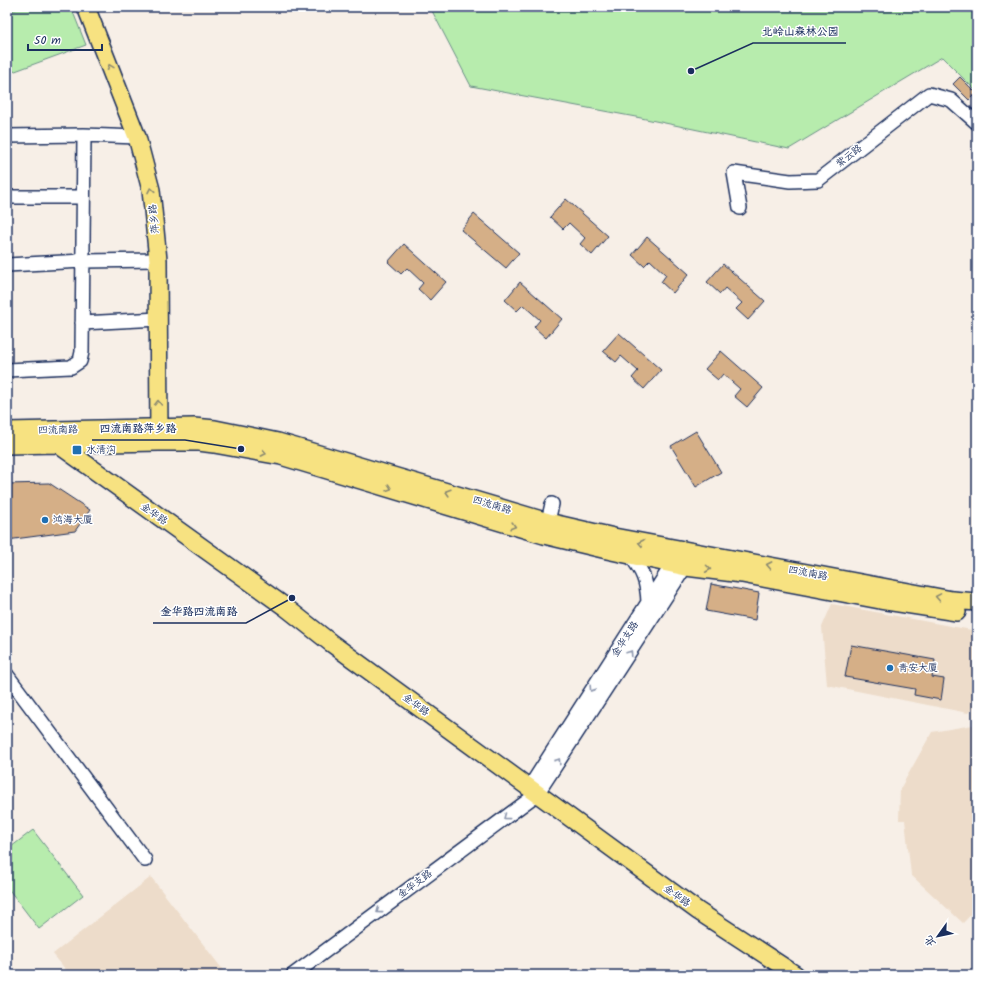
<svg xmlns="http://www.w3.org/2000/svg" width="984" height="982" font-family="Kalam,'LXGW WenKai TC',sans-serif">
<style>
.built{fill:#eddcca}
.green{fill:#b7ecad;stroke:#698e86}
.building{fill:#d5af87;stroke:#1b2f5e}
.lines{fill:none;stroke-linecap:round;stroke-linejoin:round}
.minor-casing{stroke:#1b2f5e;stroke-width:16}
.major-casing{stroke:#1b2f5e;stroke-width:20}
.minor{stroke:#fff;stroke-width:13}
.major{stroke:#f7e281;stroke-width:17}
.oneway{stroke:#898870}
.oneway2{stroke:#8d97ae}
.poi-dot{fill:#1f6fb2;stroke:#fff;stroke-width:1.5}
.labels{text-anchor:middle;dominant-baseline:central;stroke-width:3;stroke-linejoin:round;paint-order:stroke}
.street-label{font-size:10px;fill:#1b2f5e;stroke:#fff}
.poi-label{font-size:10px;fill:#1b2f5e;stroke:#fff;text-anchor:start}
.leader{fill:none;stroke:#1b2f5e;stroke-width:1.5}
.callout-dot{fill:#1b2f5e;stroke:#fff;stroke-width:1.5}
.callout-label{font-size:11px;text-anchor:middle;font-weight:bold;fill:#1b2f5e;stroke:#fff;stroke-width:3;stroke-linejoin:round;paint-order:stroke}
</style>
<rect width="100%" height="100%" fill="#f7efe7"/>
<filter id="ink" filterUnits="userSpaceOnUse"><feTurbulence type="fractalNoise" baseFrequency=".025" numOctaves="2"/><feDisplacementMap in="SourceGraphic" scale="8" xChannelSelector="R" yChannelSelector="G"/><feConvolveMatrix kernelMatrix="1 2 1 2 8 2 1 2 1" color-interpolation-filters="sRGB"/></filter>
<g filter="url(#ink)">
<path class="built" d="M832,604L977,631V704L968,713L827,685L822,627Z
M977,721V908L963,923L911,875L905,820H899L900,789L932,732L973,725Z
M151,877L227,975H70L53,954Z"/>
<path class="green" d="M22,7H71L86,45L7,74V12Z
M430,7H977V92L942,57L789,149L641,118L471,86Z
M33,830L83,895L39,929L7,887V850Z"/>
<path class="building" d="M960,77L976,93L969,100L953,84Z
M566,199L608,236L592,255L580,244L585,238L569,223L563,229L550,217Z
M474,214L519,253L506,268L461,230Z
M647,237L689,274L673,293L661,282L666,275L650,260L644,266L632,255Z
M404,244L446,282L430,300L418,289L423,283L407,268L401,274L388,262Z
M723,264L765,301L748,320L736,309L742,303L725,288L720,294L707,282Z
M520,282L562,319L546,338L534,327L540,320L523,305L517,311L505,300Z
M619,333L661,370L644,389L632,378L638,371L621,356L616,362L603,351Z
M721,351L763,388L747,407L734,396L740,389L723,374L718,380L705,369Z
M696,431L721,472L696,487L671,446Z
M49,483L90,510L75,531L7,540V484Z
M711,584L759,593L755,620L706,611Z
M851,645L935,660L932,677L944,679L941,700L914,695L915,689L845,677Z"/>
<g class="lines">
<defs>
<path id="minor" d="M7,136L84,135L137,137
M7,197H83
M740,208L734,173L790,181L818,180L929,94L951,100L977,123
M7,265L83,261L158,260
M82,323L159,319
M7,370L71,367L80,361L82,352L84,135
M546,530L552,504
M630,555C643,572 647,581 648,602
M7,675L145,860
M529,788L677,557
M293,975L537,794L689,561"/>
<path id="major" d="M86,7L137,137L151,190L158,260L159,440
M7,431L194,427L215,429L278,442L548,522L614,537L952,600L977,602
M55,442L284,606L331,643L698,911L796,975
M7,445L159,442H199L214,444L281,456L544,535L607,550L686,567L742,574L880,600L957,612"/>
</defs>
<use href="#minor" class="minor-casing"/>
<use href="#major" class="major-casing"/>
<use href="#minor" class="minor"/>
<use href="#major" class="major"/>
</g>
<defs><path id="oneway-chevron" d="M-2-3.5L2.5 0L-2 3.5" fill="none" stroke-width="1.6" stroke-linecap="round" stroke-linejoin="round"/></defs>
<g class="oneway">
<use href="#oneway-chevron" transform="translate(110 67) rotate(-111)"/>
<use href="#oneway-chevron" transform="translate(151 190) rotate(-101)"/>
<use href="#oneway-chevron" transform="translate(158 403) rotate(-90)"/>
<use href="#oneway-chevron" transform="translate(264 453) rotate(11)"/>
<use href="#oneway-chevron" transform="translate(389 488) rotate(18)"/>
<use href="#oneway-chevron" transform="translate(448 492) rotate(-163)"/>
<use href="#oneway-chevron" transform="translate(513 526) rotate(17)"/>
<use href="#oneway-chevron" transform="translate(641 543) rotate(-169)"/>
<use href="#oneway-chevron" transform="translate(769 565) rotate(-169)"/>
<use href="#oneway-chevron" transform="translate(708 569) rotate(7)"/>
<use href="#oneway-chevron" transform="translate(938 597) rotate(-170)"/>
</g>
<g class="oneway2">
<use href="#oneway-chevron" transform="translate(630 653) rotate(-57)"/>
<use href="#oneway-chevron" transform="translate(592 689) rotate(123)"/>
<use href="#oneway-chevron" transform="translate(558 761) rotate(-57)"/>
<use href="#oneway-chevron" transform="translate(506 817) rotate(143)"/>
<use href="#oneway-chevron" transform="translate(379 911) rotate(143)"/>
</g>
</g>
<g class="poi-dot">
<rect x="72" y="445" width="10" height="10" rx="2"/>
<circle cx="45" cy="520" r="4"/>
<circle cx="890" cy="668" r="4"/>
</g>
<g class="labels">
<g class="street-label">
<text transform="translate(849 156) rotate(-38)">紫云路</text>
<text transform="translate(154 219) rotate(-96)">萍乡路</text>
<text transform="translate(58 430) rotate(-1)">四流南路</text>
<text transform="translate(492 505) rotate(17)">四流南路</text>
<text transform="translate(154 514) rotate(35)">金华路</text>
<text transform="translate(808 573) rotate(11)">四流南路</text>
<text transform="translate(625 639) rotate(-57)">金华支路</text>
<text transform="translate(416 705) rotate(36)">金华路</text>
<text transform="translate(415 884) rotate(-37)">金华支路</text>
<text transform="translate(677 896) rotate(36)">金华路</text>
</g>
<g class="poi-label">
<text x="86" y="450">水清沟</text>
<text x="53" y="520">鸿海大厦</text>
<text x="898" y="668">青安大厦</text>
</g>
</g>
<path class="leader" d="M691 71L753 43H846M241 449L185 440H92M292 598L246 623H153"/>
<g class="callout-dot">
<circle cx="691" cy="71" r="4"/>
<circle cx="241" cy="449" r="4"/>
<circle cx="292" cy="598" r="4"/>
</g>
<g class="callout-label">
<text x="800" y="35">北岭山森林公园</text>
<text x="138" y="432">四流南路萍乡路</text>
<text x="199" y="615">金华路四流南路</text>
</g>
<rect width="984" height="982" fill="none" stroke="#fff" stroke-width="24"/>
<rect x="12" y="12" width="960" height="958" fill="none" stroke="#1b2f5e" stroke-width="1.5" filter="url(#ink)"/>
<g transform="translate(938 936) rotate(237)" stroke="#ffffff" stroke-width="3" paint-order="stroke">
<path d="M0-3L7 15L0 10L-7 15Z" fill="#1b2f5e"/>
<text y="-6" font-size="11" font-weight="bold" text-anchor="middle" fill="#1b2f5e">北</text>
</g>
<path d="M28 44v6h74v-6" fill="none" stroke="#1b2f5e" stroke-width="2"/>
<text x="34" y="44" font-size="12" fill="#1b2f5e" stroke="#ffffff" stroke-width="3" paint-order="stroke">50 m</text>
</svg>
